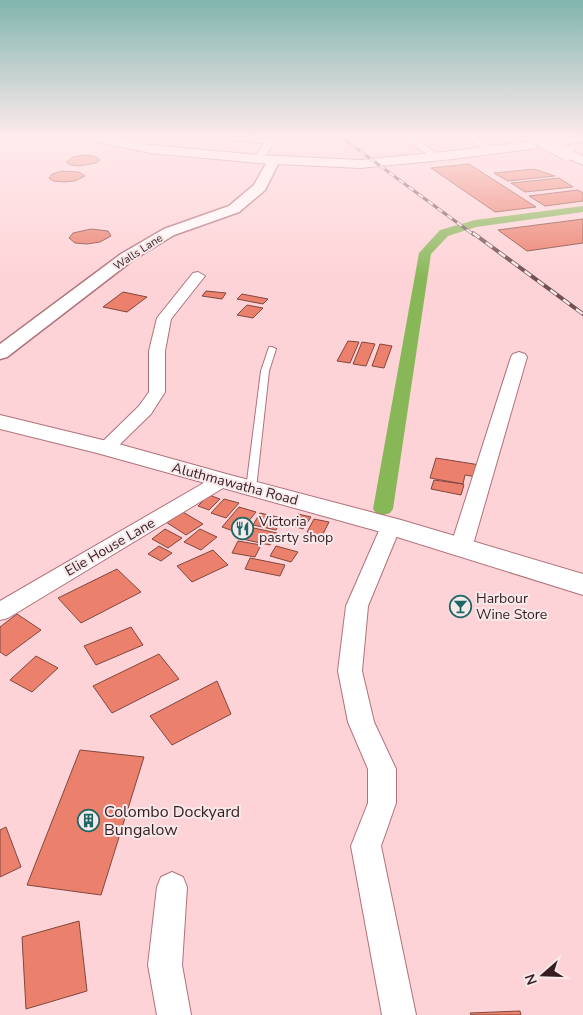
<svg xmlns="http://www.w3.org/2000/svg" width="583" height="1015" font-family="'Nunito Sans',sans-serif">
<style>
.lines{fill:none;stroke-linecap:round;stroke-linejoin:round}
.canal{fill:#87b757;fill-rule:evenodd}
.building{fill:#eb806d;stroke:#81473d}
.service-casing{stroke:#b0717a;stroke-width:2}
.minor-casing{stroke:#b0717a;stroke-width:2}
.tertiary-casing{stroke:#b0717a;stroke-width:3}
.secondary-casing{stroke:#b0717a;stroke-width:2}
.primary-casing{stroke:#b0717a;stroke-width:2}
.service{fill:#fff;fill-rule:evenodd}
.minor{fill:#fff;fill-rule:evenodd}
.tertiary{fill:#fff;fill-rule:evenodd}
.secondary{fill:#fff;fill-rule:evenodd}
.primary{fill:#fff;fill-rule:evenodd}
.rail-far1-casing{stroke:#6e4f53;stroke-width:3}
.rail-casing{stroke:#6e4f53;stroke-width:4}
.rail-far1{stroke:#f7e8ea;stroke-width:2;stroke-dasharray:6;stroke-linecap:butt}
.rail{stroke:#f7e8ea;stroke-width:2.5;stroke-dasharray:8;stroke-linecap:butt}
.secondary-bridge-casing{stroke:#b0717a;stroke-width:16;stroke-linecap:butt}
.secondary-bridge{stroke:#fff;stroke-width:14}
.labels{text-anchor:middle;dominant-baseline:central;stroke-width:4;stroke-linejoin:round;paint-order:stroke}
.far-street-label{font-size:11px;fill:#371d21;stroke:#f7e8ea}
.street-label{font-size:14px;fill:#371d21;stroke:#f7e8ea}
.poi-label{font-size:14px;fill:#371d21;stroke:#f7e8ea;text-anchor:start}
.near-poi-label{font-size:16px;fill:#371d21;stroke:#f7e8ea;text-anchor:start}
</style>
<rect width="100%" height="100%" fill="#fed3d7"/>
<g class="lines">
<path class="canal" d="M583,206V212L476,227L448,236L431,254L393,509L390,513L383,515L376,513L373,509L419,253L440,230L475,220Z"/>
</g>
<path class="building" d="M84,155L94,156L100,160L96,163L80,166L70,165L66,162L73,157Z
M469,164L536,207L495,212L431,168Z
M534,169L555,176L508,181L494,173Z
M62,171L79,172L85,176L75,181L64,182L53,181L49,178L52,174Z
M559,178L573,187L525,192L511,183Z
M578,190L583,193V201L545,206L529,196Z
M583,219V243L527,251L498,230Z
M91,229L108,231L111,236L100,242L87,244L75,243L69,238L73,233Z
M206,291L226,293L222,299L202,296Z
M123,292L147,297L127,312L103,307Z
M242,294L268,299L263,304L237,299Z
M247,305L263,308L253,318L237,315Z
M348,341L359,342L350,363L337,361Z
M362,342L375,344L366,366L353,364Z
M380,344L392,346L384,368L372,366Z
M436,458L480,465L477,477L465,475L463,484L430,478Z
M434,480L463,484L464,485L461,495L431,489Z
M209,495L220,499L209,510L198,506Z
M224,499L239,503L226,518L211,513Z
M239,507L256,512L239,533L222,527Z
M183,512L203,524L186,535L166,522Z
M260,513L282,518L276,530L253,525Z
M298,514L311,517L303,529L290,525Z
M314,519L329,522L322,536L307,532Z
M249,527L277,533L270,545L242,539Z
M165,529L182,538L168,548L152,539Z
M200,529L217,537L201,550L184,542Z
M238,541L261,545L255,557L232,553Z
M159,546L172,553L161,561L148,554Z
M276,546L298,552L291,562L270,556Z
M213,550L228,565L192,582L177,566Z
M250,558L285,565L280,576L245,569Z
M117,569L141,592L81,623L58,598Z
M17,614L41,630L6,656L0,652V627Z
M131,627L143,645L96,665L84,646Z
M159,654L179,679L112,713L93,686Z
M36,656L58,668L32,692L10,680Z
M217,681L231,714L172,745L150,716Z
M80,750L144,757L101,895L27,885Z
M6,827L21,867L0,877V830Z
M79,921L87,991L26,1009L22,937Z
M520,1011L521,1015H471L470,1013Z"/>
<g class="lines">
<defs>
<path id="service" d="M269,347H272L276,349L269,371L256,489L251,492L246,489L261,371Z"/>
<path id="minor" d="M227,137L273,139L275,141L262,161L258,162L253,159L264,143L232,140Z
M400,137H412L443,157L441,159H435Z
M464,137H476L498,150L496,152H490Z
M198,272L205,276L171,319L165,351V392L151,414L112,452L106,453L100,452L97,448L100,444L139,406L149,392V351L157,318L193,273Z
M519,352L525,354L527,357L472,548L468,553L461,555L454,553L450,548L511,357L513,354Z
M221,475L228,477L231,481L228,485L8,618L0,620V601L214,477Z
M391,520L398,521L401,526L368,606L362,671L374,722L396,769V803L381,846L416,1015H382L351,846L368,803V769L348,722L338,671L346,606L381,526L384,521Z
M172,872L183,877L187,887L182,965L191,1015H157L148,965L157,887L161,877Z"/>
<path id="tertiary" d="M274,156L280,160L265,190L239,212L174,235L133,260L7,357L0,359V344L121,254L164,229L229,206L254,185L268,160Z"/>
<path id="secondary" d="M88,137H112L150,145L258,155L360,160L453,151L561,137H583V142L453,159L360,168L258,163L150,153L89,140Z
M567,149L583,156V165L562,156L560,153Z"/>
<path id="primary" d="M0,415L115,443L230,475L401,520L583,574V595L381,532L97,453L0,429Z"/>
</defs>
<use href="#service" class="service-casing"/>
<use href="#minor" class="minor-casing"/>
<use href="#tertiary" class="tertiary-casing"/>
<use href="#secondary" class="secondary-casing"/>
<use href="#primary" class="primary-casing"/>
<use href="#service" class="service"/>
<use href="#minor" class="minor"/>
<use href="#tertiary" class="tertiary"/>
<use href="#secondary" class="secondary"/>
<use href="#primary" class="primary"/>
<defs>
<path id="rail-far1" d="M341,137L474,235"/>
<path id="rail" d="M473,233L583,314"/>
</defs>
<use href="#rail-far1" class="rail-far1-casing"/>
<use href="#rail" class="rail-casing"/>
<use href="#rail-far1" class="rail-far1"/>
<use href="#rail" class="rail"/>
<defs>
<path id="secondary-bridge" d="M536,137L567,153"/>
</defs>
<use href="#secondary-bridge" class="secondary-bridge-casing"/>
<use href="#secondary-bridge" class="secondary-bridge"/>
</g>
<linearGradient id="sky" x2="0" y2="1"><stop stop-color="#81b5ae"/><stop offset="0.49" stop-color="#ffebed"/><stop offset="1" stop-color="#ffebed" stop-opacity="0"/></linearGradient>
<rect width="583" height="279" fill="url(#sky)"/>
<defs>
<symbol id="restaurant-ring" viewBox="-11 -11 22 22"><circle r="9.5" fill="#f7e8ea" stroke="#1b6865" stroke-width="1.5"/><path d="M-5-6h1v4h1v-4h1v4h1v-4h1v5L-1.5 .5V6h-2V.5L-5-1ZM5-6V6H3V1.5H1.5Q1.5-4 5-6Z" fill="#1b6865"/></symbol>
<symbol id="bar-ring" viewBox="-11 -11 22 22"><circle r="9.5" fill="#f7e8ea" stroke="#1b6865" stroke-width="1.5"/><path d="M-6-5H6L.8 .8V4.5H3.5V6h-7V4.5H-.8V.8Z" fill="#1b6865"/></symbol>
<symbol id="building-ring" viewBox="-11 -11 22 22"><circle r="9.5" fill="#f7e8ea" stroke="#1b6865" stroke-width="1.5"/><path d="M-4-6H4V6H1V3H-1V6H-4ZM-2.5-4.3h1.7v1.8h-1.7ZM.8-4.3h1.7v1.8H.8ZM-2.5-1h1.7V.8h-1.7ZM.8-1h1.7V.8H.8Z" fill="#1b6865"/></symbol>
</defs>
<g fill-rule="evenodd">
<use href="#restaurant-ring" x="230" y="516" width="25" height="25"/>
<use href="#bar-ring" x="448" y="594" width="25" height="25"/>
<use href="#building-ring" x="76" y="808" width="25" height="25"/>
</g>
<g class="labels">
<g class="far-street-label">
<text transform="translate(138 252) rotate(-33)">Walls Lane</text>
</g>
<g class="street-label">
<text transform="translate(235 484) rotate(15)">Aluthmawatha Road</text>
<text transform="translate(110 547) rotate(-30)">Elie House Lane</text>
</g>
<g class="poi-label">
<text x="259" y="521">Victoria<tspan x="259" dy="16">pasrty shop</tspan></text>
<text x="476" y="598">Harbour<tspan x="476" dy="16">Wine Store</tspan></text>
</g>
<g class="near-poi-label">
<text x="104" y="812">Colombo Dockyard<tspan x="104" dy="18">Bungalow</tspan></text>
</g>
</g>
<g transform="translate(543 975) rotate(250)" stroke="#f7e8ea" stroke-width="4" paint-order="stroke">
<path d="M0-4L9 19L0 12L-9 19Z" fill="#371d21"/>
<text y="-8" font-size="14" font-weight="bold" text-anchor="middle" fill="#371d21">N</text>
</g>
</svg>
